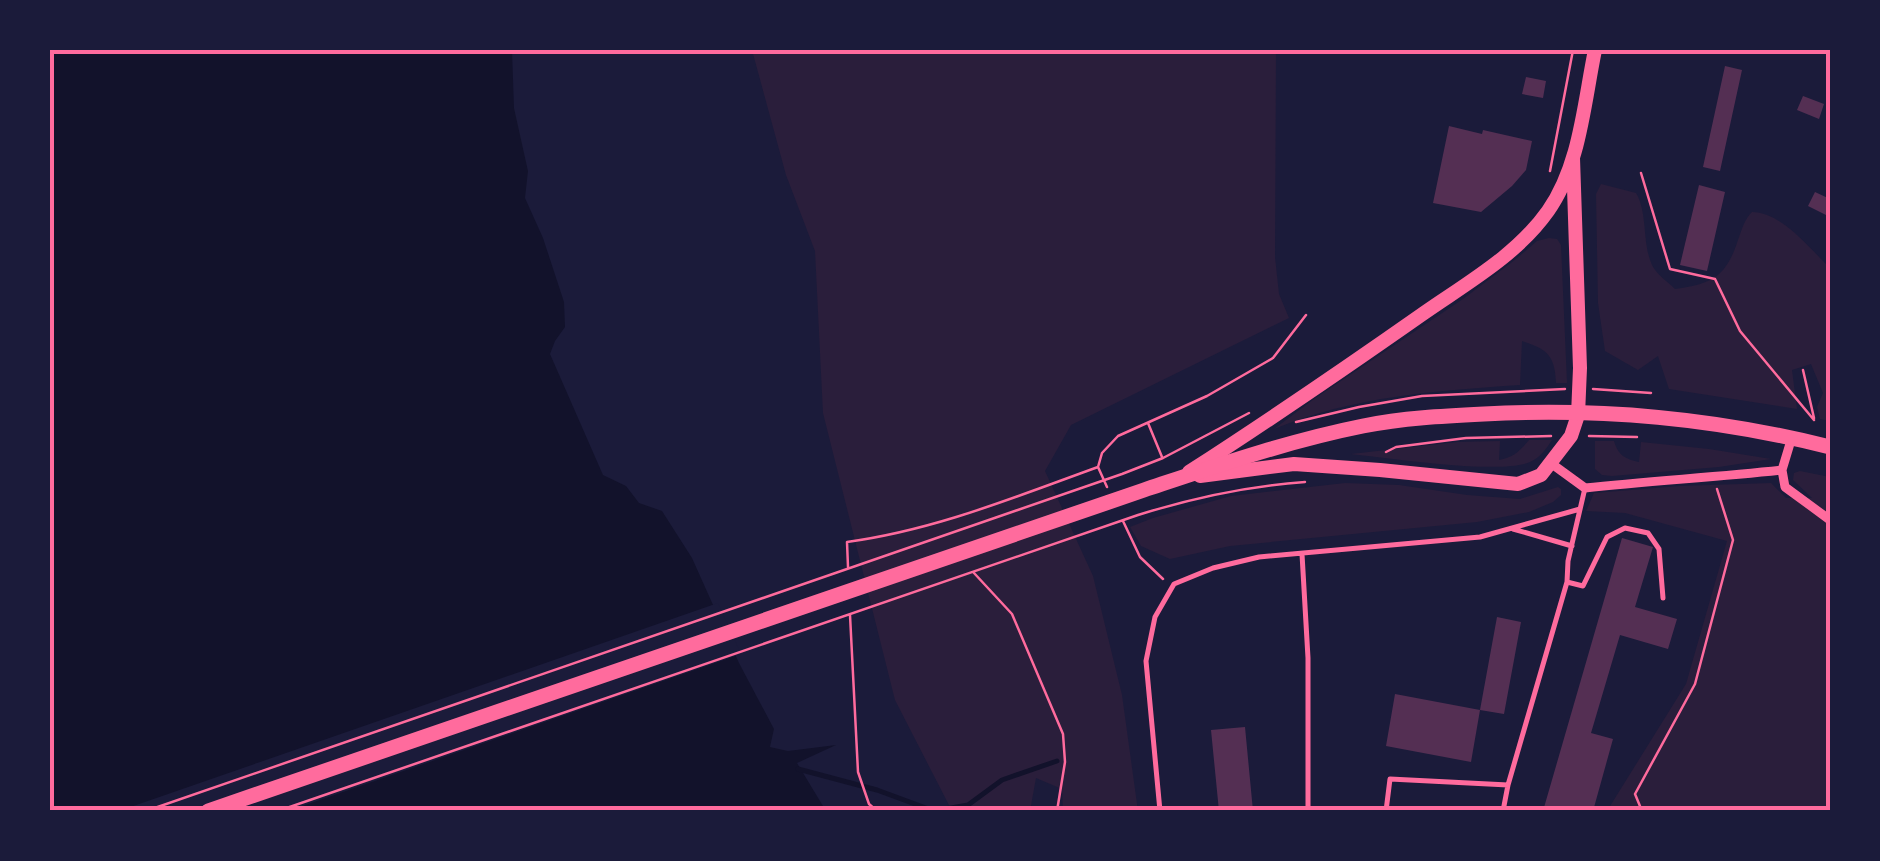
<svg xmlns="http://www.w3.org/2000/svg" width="1880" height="861" font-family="Helvetica,sans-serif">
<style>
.green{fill:#2a1e3b}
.water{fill:#12122b}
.pier{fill:#1b1b3a}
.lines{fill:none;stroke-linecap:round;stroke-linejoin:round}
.stream{stroke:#12122b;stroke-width:5}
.building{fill:#542f53}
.path{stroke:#ff6b9d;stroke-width:2.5}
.service{stroke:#ff6b9d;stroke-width:5}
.minor{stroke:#ff6b9d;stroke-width:9}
.secondary{stroke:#ff6b9d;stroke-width:14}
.primary{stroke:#ff6b9d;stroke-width:15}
.neatline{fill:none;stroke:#ff6b9d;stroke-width:4}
</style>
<rect width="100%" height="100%" fill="#1b1b3a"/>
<path class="green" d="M752,50H1276L1275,257L1279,294L1289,318L1071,425L1045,471L1093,576L1122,695L1138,811H1063L1062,789L1036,778L1030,811H952L895,700L823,413L815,251L786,175Z
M1601,184L1636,193C1648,213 1642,243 1652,265C1656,274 1668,282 1675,289C1712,284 1726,277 1738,240C1742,229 1744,220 1752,212C1783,213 1809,248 1830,268V421L1820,419L1817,407L1823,393L1811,364L1792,370L1797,409L1669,389L1658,356L1638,370L1605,351L1598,303L1596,194Z
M1549,238L1557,239L1561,245L1567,383H1556C1555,356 1548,349 1522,341L1520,385C1435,391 1353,396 1274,429L1314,399L1463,299L1516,259L1537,241Z
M1529,440H1552C1546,449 1541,457 1530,462C1500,475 1389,458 1351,454L1457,442L1500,441L1499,460C1513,458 1520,451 1529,440Z
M1595,441H1614C1618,455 1625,459 1639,462L1641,442L1709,449L1771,459L1719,467L1612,476L1602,475L1595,469Z
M1800,471L1830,477V811H1607L1686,684L1727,541L1625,513L1586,511L1594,493L1680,486L1771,483L1786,498H1812L1793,480L1794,473Z
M1345,483L1399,485L1467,495L1520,499L1558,487L1561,489V495L1553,502L1529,512L1477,522L1230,546L1170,559L1141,546L1130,527L1153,518L1231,496Z"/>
<path class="water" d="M50,50H512L514,108L528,171L525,198L543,238L564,302L565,327L555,341L550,354L603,475L626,486L639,503L662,511L692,558L739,663L774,729L770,747L788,751L836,745L797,763L826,811H50Z"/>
<path class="pier" d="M718,603L741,654L288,811H119Z"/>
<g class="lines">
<path class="stream" d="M798,769L877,790L934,811L968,805L1002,780L1057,761"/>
</g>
<path class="building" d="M1725,66L1742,70L1720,171L1703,167Z
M1526,77L1546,81L1543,98L1522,94Z
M1803,96L1824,104L1819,119L1797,110Z
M1449,126L1482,134L1483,130L1532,141L1526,170L1512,186L1481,212L1433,203Z
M1699,185L1725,192L1707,271L1680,265Z
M1815,192L1830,199V217L1808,206Z
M1622,538L1653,547L1635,607L1677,619L1668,649L1620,635L1591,733L1613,739L1593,811H1543Z
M1497,617L1521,622L1504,714L1480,710Z
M1395,694L1480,710L1471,762L1386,746Z
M1245,727L1253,811H1219L1211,730Z"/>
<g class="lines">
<path class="path" d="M1550,171L1573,50
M1641,173L1670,269L1715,279L1740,331L1814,420
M1803,370L1814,418
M1593,389L1651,393
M1296,422L1359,407L1422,396L1565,389
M1148,423L1162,457
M1589,436L1637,437
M1386,452L1396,447L1466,438L1551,436
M1107,487L1098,467L1102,453L1118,436L1207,396L1273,358L1306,315
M1123,521L1140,557L1163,579
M848,567L847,542C935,530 1015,497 1098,467
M974,573L1012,614L1063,734L1065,762L1057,811
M850,615L858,772L869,804L877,811
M146,811L1122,474L1163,458L1249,413
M278,811L1138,515C1192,498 1248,486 1305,482
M1642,811L1635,794L1695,684L1733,540L1717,489"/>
<path class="service" d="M1513,529L1572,546
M1302,554L1308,658V811
M1567,582L1583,586L1607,537L1625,528L1648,533L1659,549L1663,598
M1160,811L1146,661L1155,617L1174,584L1213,568L1259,557L1480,537L1580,509
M1386,811L1390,779L1508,785
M1503,811L1508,785L1567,582L1568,561L1585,488"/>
<path class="minor" d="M1552,464L1585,488C1651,481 1717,477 1782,470L1792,437
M1782,470L1785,487L1830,520"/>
<path class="secondary" d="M1189,472C1268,421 1347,367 1424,313C1467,283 1517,255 1548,211C1580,166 1584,103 1595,50
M1200,476L1294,464L1380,470L1518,484L1541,475L1571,436L1578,415L1580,368L1573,158"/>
<path class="primary" d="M208,811L1144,490C1216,466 1288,441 1363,426C1403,418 1443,416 1484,414C1603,408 1714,418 1830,447"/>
</g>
<rect width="1880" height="861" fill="none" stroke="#1b1b3a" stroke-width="105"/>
<rect x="52" y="52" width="1776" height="756" class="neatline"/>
</svg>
